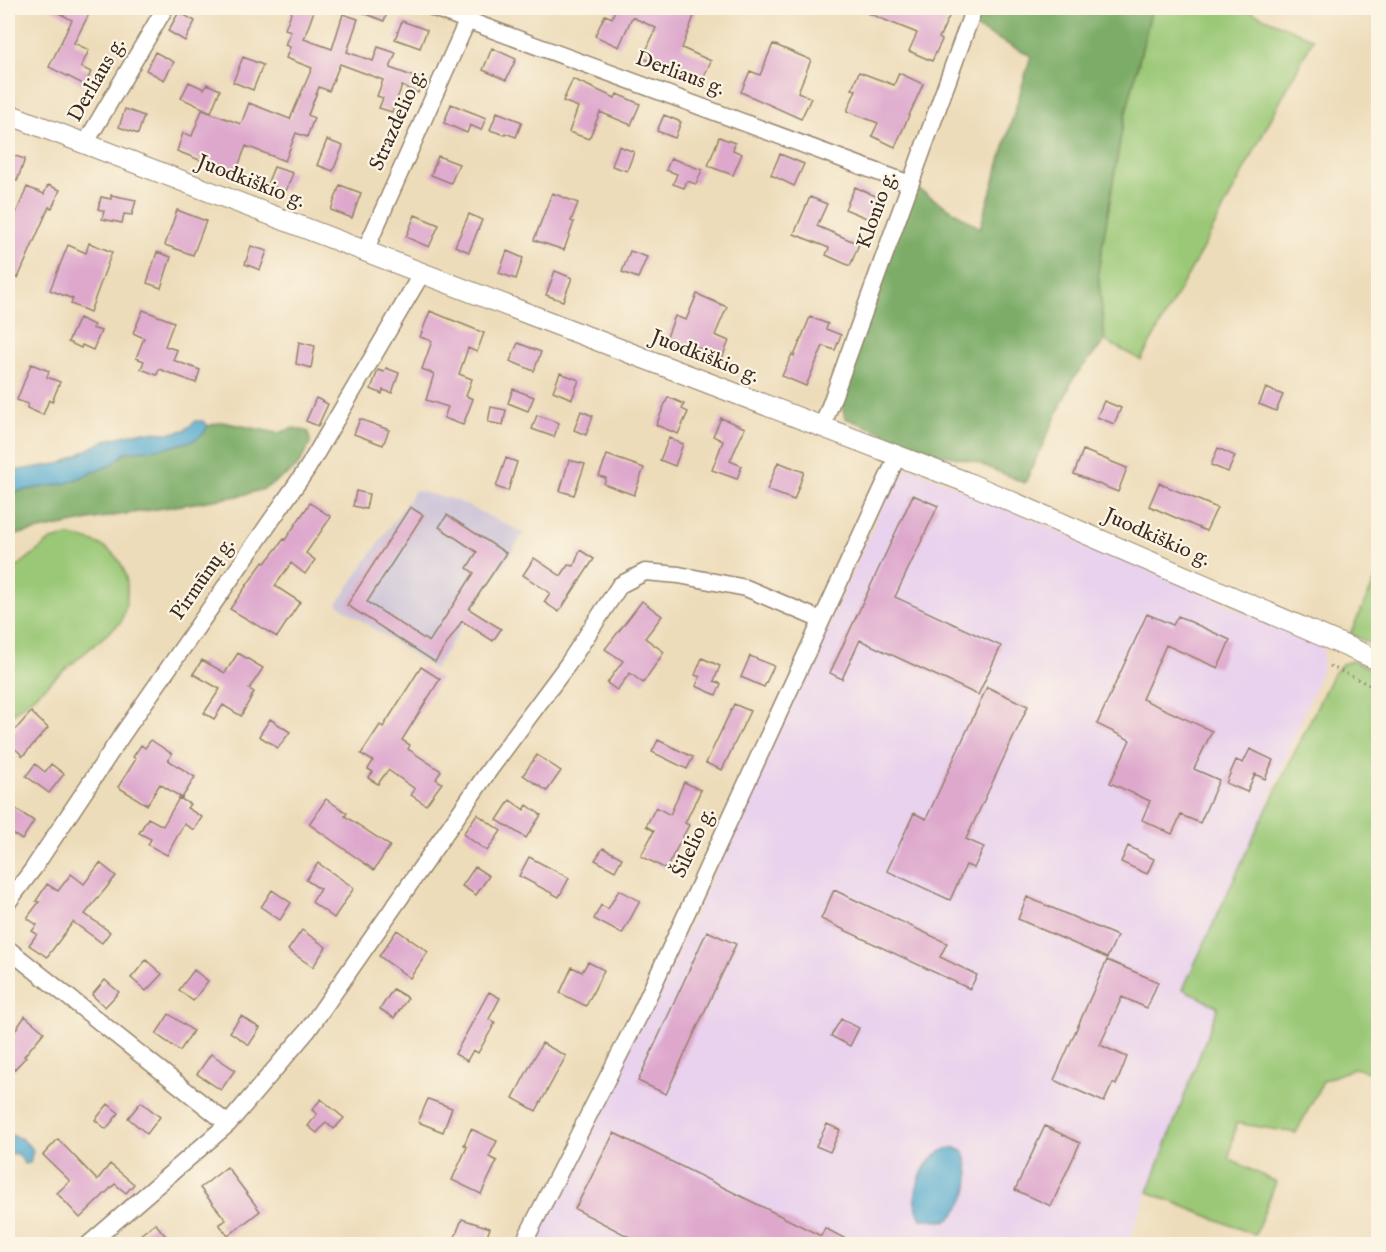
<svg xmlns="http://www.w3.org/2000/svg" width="1386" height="1252" font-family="'IM FELL English',serif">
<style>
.built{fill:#e9d2ed}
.industrial{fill:#c9bfd7}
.green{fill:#9ac876;stroke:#6a794a;stroke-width:1.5}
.forest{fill:#7bac67;stroke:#5b6b42;stroke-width:1.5}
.water{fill:#51a9ce;stroke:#466a76;stroke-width:1.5}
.building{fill:#dea8cd}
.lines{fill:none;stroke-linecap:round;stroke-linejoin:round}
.minor-casing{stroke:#94836c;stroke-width:19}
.tertiary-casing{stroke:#94836c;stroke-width:22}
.path{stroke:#94836c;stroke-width:3;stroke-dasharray:1.5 4.5;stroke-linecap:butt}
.minor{stroke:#fff;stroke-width:16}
.tertiary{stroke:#fff;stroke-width:20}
.labels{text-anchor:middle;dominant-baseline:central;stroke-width:4.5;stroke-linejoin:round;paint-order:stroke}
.street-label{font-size:21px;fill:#3b2a1e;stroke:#fcf5e5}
</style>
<rect width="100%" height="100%" fill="#fcf5e5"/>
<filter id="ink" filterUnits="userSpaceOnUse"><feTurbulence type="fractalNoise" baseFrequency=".0167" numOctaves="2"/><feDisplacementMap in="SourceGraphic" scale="12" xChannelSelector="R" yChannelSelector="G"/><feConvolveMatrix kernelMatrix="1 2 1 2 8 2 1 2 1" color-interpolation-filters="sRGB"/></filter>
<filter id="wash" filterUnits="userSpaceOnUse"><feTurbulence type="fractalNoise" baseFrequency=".008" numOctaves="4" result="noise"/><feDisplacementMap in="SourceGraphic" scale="24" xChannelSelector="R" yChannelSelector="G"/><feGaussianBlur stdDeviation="1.35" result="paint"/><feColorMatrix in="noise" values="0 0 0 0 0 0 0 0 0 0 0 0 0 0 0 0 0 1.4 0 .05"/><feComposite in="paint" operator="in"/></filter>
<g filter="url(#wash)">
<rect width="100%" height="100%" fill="#eddcb9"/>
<path class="built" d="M910,467L1323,646V667L1259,825L1183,988L1218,1006L1128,1244H526L633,1039L730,841L893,483Z"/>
<path class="industrial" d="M415,490L458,501L524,533L434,669L337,604Z"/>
<path class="green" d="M1152,8H1242L1313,39L1205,244L1141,360L1105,341L1098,272L1122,129Z
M68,536C120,542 138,573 121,622L8,718V574L51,540Z
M1378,574V647L1350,634Z
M1352,661L1378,671V1074L1354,1068L1323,1081L1296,1133L1236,1123L1229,1159L1276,1182L1255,1235L1148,1192L1218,1007L1183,989L1259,825L1332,676L1342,664Z"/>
<path class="forest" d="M974,8H1152L1122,129L1098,272L1105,341L1074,377L1025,483L973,461L939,454L845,418L841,399L910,184L980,228L1031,56L968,24Z
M222,422L278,433L294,428L309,432L310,444L299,464L291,472L264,489L239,496L94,519L15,535L8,530V493L67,483L113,464L126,452L145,449L204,433L208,426Z"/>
<path class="water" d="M196,421H203L208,426L204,433L194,440L167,448L126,452L113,464L67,483L8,493V472L63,463L106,440L140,432L170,433L185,430Z
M8,1134L22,1139L33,1150L30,1163L24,1164L21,1158L16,1153L8,1155Z
M956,1148L964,1152C972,1174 971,1194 956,1212C955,1213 951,1218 950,1219C941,1223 930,1220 921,1219C908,1197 920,1164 942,1151C945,1149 952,1148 956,1148Z"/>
<g id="blocks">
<path class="building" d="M49,8H82L90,12L74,43L89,50L81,67L91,72L85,85L49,67L72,20Z
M293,8H315L304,39L332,49L343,14L358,19L347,52L373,61L378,47L396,53L390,68L423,80L418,93L402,86L392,112L379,108L383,98L377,96L383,80L340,64L329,91L319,87L308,115L314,118L307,137L296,133L285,161L246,146L235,174L177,151L183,133L192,136L202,110L241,124L249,103L290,119L312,68L286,58L290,47L285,45L291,31L285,29Z
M351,8H389L384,21Z
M610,8H655L668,13L670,8H697L682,48L711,61L701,83L643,58L656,28L632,17L619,47L595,36L605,15L612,18L615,10Z
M855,8H953L939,38L942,40L932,61L909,51L917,33Z
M179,12L195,21L185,41L168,31Z
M402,21L427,30L420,48L395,39Z
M773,44L811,60L798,92L811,98L801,119L741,92L750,71L760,75Z
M492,48L516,59L506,80L483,70Z
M155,52L174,62L164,80L146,70Z
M243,57L263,65L253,90L233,82Z
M859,72L894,85L899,73L923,84L895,147L872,136L878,123L847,111L856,90L852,89Z
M573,79L615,98L617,94L640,104L631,125L600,112L589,139L569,132L578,107L563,101Z
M189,82L204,89L207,84L220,90L211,112L181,98Z
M451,104L486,118L481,130L470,125L467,133L444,123Z
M125,109L144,116L138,134L119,127Z
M497,112L522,122L516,137L505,133V135L490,130Z
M664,115L681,122L675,138L657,131Z
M719,137L735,143L733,150L742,154L733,175L708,166Z
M327,140L343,146L333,171L317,165Z
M619,146L634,152L627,171L612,166Z
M8,154L25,159L17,181L8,178Z
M780,154L804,164L794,186L771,175Z
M438,156L459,164L451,183L431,175Z
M671,158L702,170L696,184L687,181L684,188L673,184L677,174L666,170Z
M274,167L293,173L286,191L267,184Z
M48,185L60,190L52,208L49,207L18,278L8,274V213L15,216L27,187L44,194Z
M340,185L361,193L352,218L331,210Z
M855,187L878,197L869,219L845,209Z
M552,193L578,203L571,221L574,222L564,250L534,240Z
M111,195L136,200L132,215L124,214L122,223L102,219L104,211L98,209L101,197L111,199Z
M810,197L827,204L817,226L859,244L850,266L826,255L829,248L794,234Z
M177,210L206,221L193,255L165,245Z
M469,214L482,220L469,252L455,246Z
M415,215L439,225L429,247L406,237Z
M89,243L112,252L90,312L71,304L73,299L50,290L68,245L86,253Z
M251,246L267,251L260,270L245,264Z
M507,251L523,258L516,279L499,273Z
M630,251L647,257L638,278L622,272Z
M157,252L171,257L161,288L147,283Z
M555,271L572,278L563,301L546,295Z
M697,294L727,307L715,335L729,341L722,358L691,345L689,351L665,342L675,316L686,320Z
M143,310L174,322L165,346L177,350L173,360L200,370L196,383L159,369L157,375L141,369L144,361L136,358L144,338L133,333Z
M430,311L484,333L477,352L468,348L459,374L472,379L466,396L473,399L463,425L444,418L448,407L426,400L434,374L422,369L432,341L420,337Z
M810,317L828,324L826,329L841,335L835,350L823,346L806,386L782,376L792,354L794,356Z
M79,318L94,325L92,328L101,331L93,350L82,345L81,348L68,342Z
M299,342L315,346L311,368L296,364Z
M518,343L541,352L534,371L510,361Z
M31,364L49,371L47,377L60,382L52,402L49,400L43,415L27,408L28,404L17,400Z
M386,368L399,373L392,393L383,390L382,394L371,389L378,370L384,372Z
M560,373L579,380L572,399L553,391Z
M1266,388L1283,395L1276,411L1259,404Z
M513,389L534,397L528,411L508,403Z
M668,397L684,404L682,409L688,412L678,434L656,425Z
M316,398L328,404L318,426L306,421Z
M1104,401L1121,408L1114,424L1097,417Z
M491,407L506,410L503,425L488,422Z
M581,411L593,416L586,435L574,430Z
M537,415L559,423L554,437L532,429Z
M721,418L745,428L730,461L742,466L737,479L712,470L723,441L713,436Z
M360,419L389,430L383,445L354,434Z
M669,438L683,444L675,466L660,460Z
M1218,448L1235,456L1228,472L1211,465Z
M1083,450L1127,468L1118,492L1074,474Z
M607,455L644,468L634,495L604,484L606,478L599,476Z
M506,458L517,462L508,491L496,487Z
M569,460L585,464L574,495L560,491Z
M778,462L804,472L794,500L767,490Z
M1159,483L1217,508L1206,531L1149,506Z
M356,491L369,494L366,509L353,506Z
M913,495L938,506L895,597L1001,646L978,695L860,640L842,679L830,673Z
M310,503L331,517L306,553L315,560L305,574L291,563L275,586L300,602L277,637L230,609L263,562L265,563L284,539L285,540Z
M410,507L423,515L367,602L429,642L474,573L467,568L477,552L439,527L447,515L506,553L469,609L501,629L493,641L462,621L435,662L347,605Z
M580,550L594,559L559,612L544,602L550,593L523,575L534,558L561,576L568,565L574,566Z
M642,601L662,616L645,638L664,652L643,683L630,673L617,690L607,683L623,661L605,649Z
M1147,614L1173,625L1178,616L1230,640L1218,668L1166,645L1142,699L1212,731L1194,769L1219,780L1200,823L1181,815L1172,834L1142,820L1150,801L1110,783L1130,740L1097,724Z
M238,653L263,668L249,689L254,692L241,716L223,705L214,719L204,713L220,689L193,674L202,660L225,673Z
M750,656L774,666L764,687L741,677Z
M702,658L720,666L714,681L721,684L716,695L696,686L700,677L695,675Z
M421,667L440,679L402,740L410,745L408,749L441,771L436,779L442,783L426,805L411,795L415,789L388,770L378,784L368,778L373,772L368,769L373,761L361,754L380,725L383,727Z
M987,687L1028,706L966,839L984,847L974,868L966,865L950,900L887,871L914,813L926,819Z
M734,704L750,711L722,770L706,763Z
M31,712L48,728L23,756L8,742V738Z
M270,719L290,732L278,748L259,736Z
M151,740L172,754L168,760L195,777L182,798L160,784L147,805L118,787L136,759L133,757L141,745L145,748Z
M658,740L693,757L687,769L652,752Z
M1250,749L1273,760L1265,779L1255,774L1247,792L1226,783L1236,760L1243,763Z
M537,755L561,771L547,791L523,775Z
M35,764L45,772L51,764L64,774L49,793L26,776Z
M684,782L701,790L685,823L689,825L666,869L641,856L654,831L646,826L656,807L670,815Z
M179,798L190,804L187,808L202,817L194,830L184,824L167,855L148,845L151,839L139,833L148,818L163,826Z
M326,799L347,813L345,816L390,846L374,870L309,824Z
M510,800L524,810L527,805L541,815L526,838L497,820Z
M8,804L34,821L22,840L8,831Z
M477,814L501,831L487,851L463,834Z
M1128,846L1154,859L1147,874L1121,862Z
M603,848L622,858L615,871L595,860Z
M529,857L569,878L559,897L519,876Z
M100,863L116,876L85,914L110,932L102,943L73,922L47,957L29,945L37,934L32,931L37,925L27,918L39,902L36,901L47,884L58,891L71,874L84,884Z
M318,863L354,888L334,918L312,902L320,889L306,880Z
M475,867L489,876L476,895L462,886Z
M272,890L291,903L280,920L261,907Z
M619,890L640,901L622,934L594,919L601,905L608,909Z
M834,890L947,943L940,957L977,975L970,989L821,919Z
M1027,897L1117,936L1107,958L1018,919Z
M302,930L326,947L313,967L288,950Z
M397,930L428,952L410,978L379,956Z
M707,931L736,944L666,1094L638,1081Z
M146,960L162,974L146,991L131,978Z
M1107,960L1158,982L1147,1008L1122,997L1100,1045L1127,1057L1116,1085L1113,1083L1104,1102L1054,1080Z
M588,962L604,970L586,1006L560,993L572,967L582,972Z
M194,970L208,981L193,1001L179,990Z
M105,980L119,992L105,1007L92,995Z
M393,989L408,998L394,1018L380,1009Z
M489,992L500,998L489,1019L495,1023L478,1053L473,1050L467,1061L455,1054Z
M169,1014L193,1031L180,1051L156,1034Z
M25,1016L44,1032L24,1056L26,1057L8,1076V1041Z
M241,1016L260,1028L249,1045L230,1032Z
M841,1019L859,1028L850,1046L831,1036Z
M542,1043L566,1056L536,1111L513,1098Z
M211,1054L235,1070L221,1090L197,1074Z
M321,1099L344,1118L334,1129L326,1122L317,1133L308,1126L317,1114L312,1110Z
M428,1099L452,1108L443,1132L418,1122Z
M141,1102L160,1117L147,1134L128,1118Z
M108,1104L119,1113L106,1129L95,1120Z
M827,1124L840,1130L830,1152L816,1146Z
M1045,1126L1080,1143L1051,1206L1015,1190Z
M471,1129L497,1141L489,1157L497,1161L481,1194L452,1180L467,1147L464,1145Z
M614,1133L821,1236L825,1228L857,1245H645L575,1209Z
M58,1139L97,1180L110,1164L134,1184L126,1193L115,1184L80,1218L57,1193L70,1181L43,1155Z
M227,1167L260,1211L228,1236L219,1224L226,1220L200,1188Z
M462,1219L490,1228L484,1245H476L455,1237Z
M155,1223L173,1245H146L139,1236Z"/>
</g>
</g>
<g filter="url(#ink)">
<use href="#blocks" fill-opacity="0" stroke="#94836c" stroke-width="1.5"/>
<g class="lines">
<defs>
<path id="minor" d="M434,8L910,184
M85,144L165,8
M365,251L473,8
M822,428L974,8
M8,902L33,869L122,735L307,469L422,273
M8,949L228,1124
M89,1244L228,1124L308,1030L490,769L568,664L620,585L645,572L679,575L746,588L821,620
M523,1244L640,1014L897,457"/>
<path id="tertiary" d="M8,114L966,482L1378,660"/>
</defs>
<use href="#minor" class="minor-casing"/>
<use href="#tertiary" class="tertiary-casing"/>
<path class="path" d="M1330,666L1378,689"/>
<use href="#minor" class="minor"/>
<use href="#tertiary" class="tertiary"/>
</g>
</g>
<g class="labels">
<g class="street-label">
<text transform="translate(680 74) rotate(20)">Derliaus g.</text>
<text transform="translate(97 80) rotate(-60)">Derliaus g.</text>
<text transform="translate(398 120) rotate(-66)">Strazdelio g.</text>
<text transform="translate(251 182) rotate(21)">Juodkiškio g.</text>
<text transform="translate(877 210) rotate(-70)">Klonio g.</text>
<text transform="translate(705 357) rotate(21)">Juodkiškio g.</text>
<text transform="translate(1157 538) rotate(24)">Juodkiškio g.</text>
<text transform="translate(203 579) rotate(-55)">Pirmūnų g.</text>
<text transform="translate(694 843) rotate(-65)">Šilelio g.</text>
</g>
</g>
<rect width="1386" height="1252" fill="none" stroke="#fcf5e5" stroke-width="30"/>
</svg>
